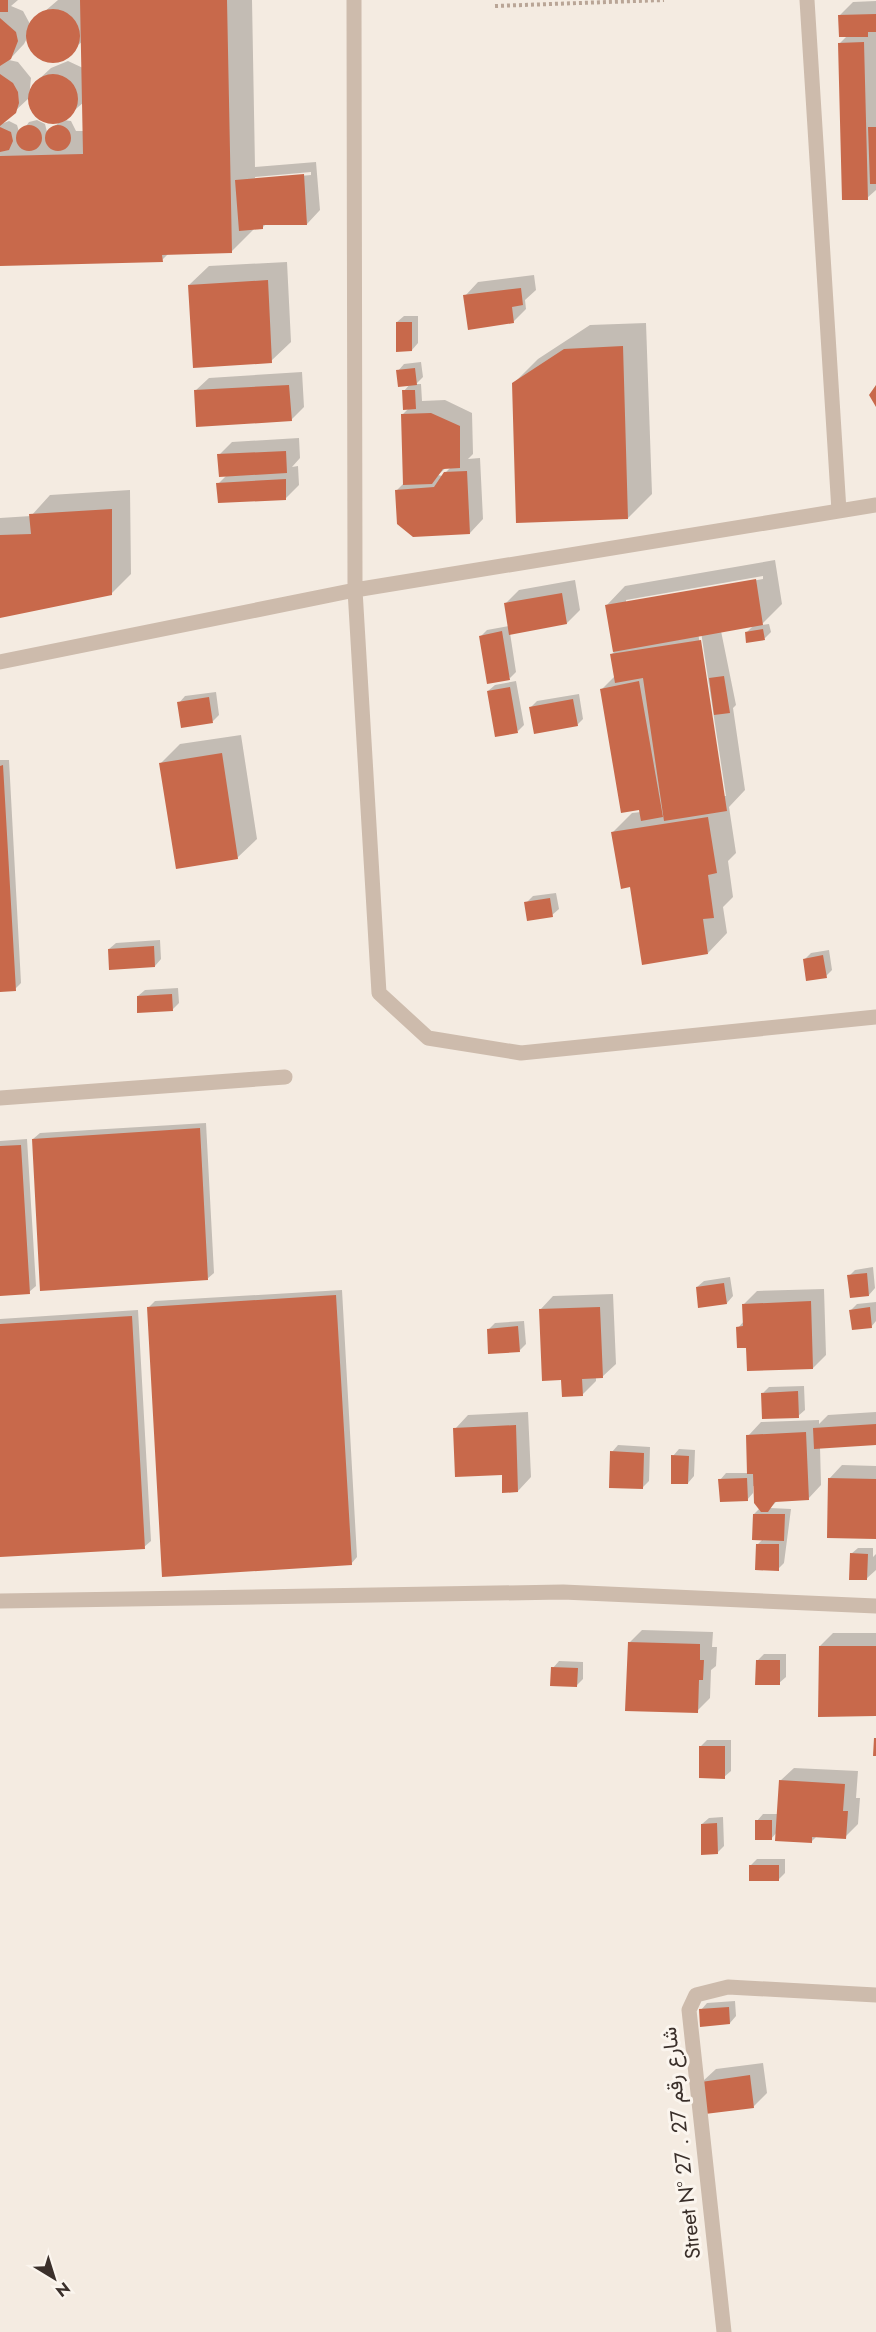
<svg xmlns="http://www.w3.org/2000/svg" width="876" height="2332" font-family="Jost,Vazirmatn,sans-serif">
<style>
.shadow{fill:#0003;fill-rule:evenodd}
.building{fill:#c8694b}
.lines{fill:none;stroke-linecap:round;stroke-linejoin:round}
.path{stroke:#b9a596;stroke-width:4;stroke-dasharray:3 3;stroke-linecap:butt}
.minor{stroke:#cdbbac;stroke-width:15}
.labels{text-anchor:middle;dominant-baseline:central;stroke-width:6;stroke-linejoin:round;paint-order:stroke}
.street-label{font-size:21px;fill:#3b302b;stroke:#fbf5ee}
</style>
<rect width="100%" height="100%" fill="#f4ebe1"/>
<path class="shadow" d="M0,0H18L11,6L23,11L30,24L58,0H252L255,167L316,162L320,210L307,224L267,223L263,227L255,228L231,252L169,253L162,260L0,264ZM27,38L32,50L39,57L58,61L83,41V68L68,61L51,68L37,81L29,98L36,115L52,123L60,122L47,132L45,124L37,120L29,122L20,135L17,125L9,121L1,124L29,98L31,78L18,62L9,60L24,44ZM84,102V131H76L71,121L63,120ZM311,172V175L255,180V177Z
M876,1V190L867,198L840,43L847,36L840,15L853,2Z
M287,262L291,342L271,361L189,285L209,266Z
M534,275L536,290L525,300L526,309L513,322L465,296L478,282Z
M404,316H418V343L412,350L397,322Z
M646,323L652,494L628,518L513,384L538,359L590,325Z
M421,362L423,377L416,384H421L422,401L445,400L472,413L473,454L468,459L480,458L483,519L470,533L397,490L404,483L403,414L409,408L404,391L410,384L398,371L404,364ZM448,466L451,467L442,476L438,475Z
M302,372L304,407L291,420L195,391L209,378Z
M299,438L300,458L292,467L298,466L299,485L286,498L218,484L226,476L219,455L232,442Z
M130,490L131,574L111,594L0,616V518L31,516L50,495Z
M775,560L782,604L761,625L769,624L771,632L765,638L746,633L754,625L721,631L736,705L733,708L745,790L729,807L736,853L728,861L733,897L723,907L727,933L708,953L631,885L613,832L632,813L641,812L602,689L615,676L612,654L614,652L606,606L625,586ZM763,576V579L626,603V600ZM698,632H701L726,796H723Z
M575,580L580,610L567,623L510,633L516,672L510,678L481,636L487,630L509,626L505,604L519,590Z
M516,681L524,725L518,731L488,691L495,685Z
M216,692L219,715L213,721L179,703L185,696Z
M579,694L583,719L577,725L531,707L537,701Z
M241,735L257,839L237,858L161,763L180,744Z
M0,760H9L21,983L15,989L0,990Z
M556,893L559,909L552,915L526,903L533,896Z
M160,940L161,959L155,966L109,949L116,943Z
M829,950L832,970L826,976L804,960L811,953Z
M178,988L179,1003L172,1010L138,996L145,990Z
M206,1123L214,1273L207,1279L33,1139L40,1133Z
M27,1139L36,1286L29,1292L0,1294V1141Z
M873,1267L875,1288L869,1295L849,1276L855,1270Z
M730,1277L733,1296L727,1303L697,1287L704,1281Z
M824,1289L826,1355L813,1368L748,1346L738,1328L744,1321V1304L757,1291Z
M342,1290L357,1557L351,1564L148,1308L155,1301Z
M613,1294L616,1364L602,1377H596V1381L582,1395L562,1379L540,1310L553,1296Z
M876,1302V1321L871,1327L851,1310L857,1304Z
M138,1310L151,1541L144,1547L0,1556V1319Z
M524,1321L526,1344L520,1350L488,1330L495,1323Z
M804,1386L805,1410L798,1416L763,1393L769,1387Z
M528,1412L531,1477L518,1491L503,1473L455,1429L468,1415Z
M876,1412V1443L820,1447L821,1485L808,1499L778,1500L770,1508L791,1509L784,1563L778,1569L757,1545L763,1539L754,1514L760,1508L756,1486H753V1493L747,1500L720,1480L726,1473H749L748,1436L761,1422L819,1420V1424L828,1415Z
M618,1445L650,1447L649,1481L642,1488L612,1452Z
M679,1449L695,1450L694,1476L688,1483L673,1456Z
M842,1465L876,1466V1537L829,1479Z
M858,1548H873V1557L876,1554V1579V1570L866,1579L851,1554Z
M642,1630L713,1632L712,1647H717L716,1666L711,1670L710,1698L697,1711L629,1643Z
M833,1633H876V1715L820,1646Z
M764,1654H786V1677L779,1683L757,1661Z
M559,1661L583,1662V1679L576,1686L553,1668Z
M707,1740H731V1771L724,1777L700,1747Z
M794,1768L858,1771L856,1798H860L858,1824L845,1837L817,1836L811,1842L777,1832L771,1839L757,1821L763,1814H778L780,1781Z
M723,1817L724,1846L717,1853L702,1824L709,1818Z
M757,1859H785V1873L779,1879L751,1865Z
M735,2001L736,2016L730,2023L701,2010L707,2003Z
M763,2063L767,2093L753,2107L702,2082L716,2069Z"/>
<path class="building" d="M0,0H8V12H0Z
M80,0H227L232,253L162,255L163,262L0,266V156L83,154Z
M26 36a27 27 0 1 1 54 0a27 27 0 1 1-54 0Z
M876,14V32H868V37H839L838,15Z
M0,18L16,32L18,41L11,59L0,66Z
M864,42L868,200H842L838,43Z
M28 99a25 25 0 1 1 50 0a25 25 0 1 1-50 0Z
M0,74L13,83L18,92L19,103L16,113L0,126Z
M16 138a13 13 0 1 1 26 0a13 13 0 1 1-26 0Z
M45 138a13 13 0 1 1 26 0a13 13 0 1 1-26 0Z
M0,127L11,132L13,141L9,150L0,152Z
M868,127H876V184H870Z
M304,174L307,225H263V229L239,231L235,180Z
M268,280L272,363L193,368L188,285Z
M521,288L523,305L512,307L514,323L468,330L463,295Z
M396,322H412V351L396,352Z
M623,346L628,519L516,523L512,383L564,349Z
M415,368L417,385L398,387L396,370Z
M289,385L292,421L196,427L194,390Z
M876,385V407L869,395Z
M402,390H415L416,409L403,410Z
M431,413L460,426V468L443,469L432,484L403,485L401,414Z
M286,451L287,473L219,477L217,454Z
M467,471L470,534L413,537L397,524L395,490L434,487L444,472Z
M286,479V500L218,503L216,483Z
M112,509V595L0,618V535L31,534L29,514Z
M756,579L763,625L613,652L605,605Z
M562,593L567,624L509,635L504,603Z
M763,629L765,640L746,643L745,632Z
M502,631L510,680L487,684L479,636Z
M701,640L727,811L664,821L643,678L615,683L610,654Z
M724,676L730,713L714,715L709,678Z
M639,681L663,817L641,821L639,810L621,813L600,689Z
M510,687L518,733L495,737L487,691Z
M209,697L213,723L181,728L177,702Z
M573,699L578,726L534,734L529,707Z
M222,753L238,859L176,869L159,763Z
M3,765L16,991L0,992V766Z
M708,817L717,873L708,875L714,918L703,919L708,954L642,965L630,887L621,889L611,832Z
M550,898L553,917L527,921L524,902Z
M154,946L155,967L109,970L108,949Z
M823,955L827,978L806,981L803,959Z
M172,994L173,1011L137,1013V996Z
M200,1128L208,1280L40,1291L32,1139Z
M21,1145L30,1294L0,1296V1146Z
M867,1273L869,1296L850,1298L847,1275Z
M724,1283L727,1304L698,1308L696,1287Z
M336,1295L352,1565L162,1577L147,1307Z
M811,1301L813,1369L747,1371L746,1348H737L736,1327L743,1326L742,1304Z
M600,1307L603,1378L582,1379L583,1396L562,1397L561,1380L542,1381L539,1309Z
M870,1307L872,1328L852,1330L849,1310Z
M132,1316L145,1549L0,1557V1324Z
M518,1326L520,1352L488,1354L487,1329Z
M798,1391L799,1418L762,1419L761,1393Z
M876,1424V1445L814,1449L813,1428Z
M516,1425L518,1492L502,1493V1475L455,1477L453,1428Z
M806,1432L809,1500L775,1502L768,1512H761L754,1503L753,1474H747L746,1435Z
M610,1451L644,1453L643,1489L609,1488Z
M671,1455L689,1456L688,1484H671Z
M747,1478L748,1501L720,1502L718,1479Z
M828,1478L876,1479V1539L827,1538Z
M753,1514H785L784,1541L752,1540Z
M756,1544H779V1571L755,1570Z
M850,1553L868,1554L867,1580H849Z
M628,1642L700,1644V1660H704L703,1680H699L698,1713L625,1711Z
M819,1646H876V1716L818,1717Z
M756,1660H780V1685H755Z
M551,1667L578,1668L577,1687L550,1686Z
M874,1738H876V1756H873Z
M699,1746H725V1779L699,1778Z
M779,1780L845,1784L843,1811H848L846,1839L812,1837V1843L775,1841Z
M755,1820H772V1840H755Z
M717,1823L718,1854L701,1855V1824Z
M749,1865H779V1881H749Z
M729,2007L730,2024L700,2027L699,2009Z
M750,2075L754,2108L705,2114L701,2082Z"/>
<g class="lines">
<path class="path" d="M495,6L664,0"/>
<path class="minor" d="M354,0L355,590L379,993L428,1038L521,1053L876,1017
M807,0L839,511
M0,662L355,590L876,505
M0,1098L285,1077
M0,1601L563,1592L876,1606
M724,2332L689,2010L696,1995L728,1987L876,1995"/>
</g>
<g class="labels">
<g class="street-label">
<text transform="translate(681 2143) rotate(-96)">Street N° 27 . شارع رقم 27</text>
</g>
</g>
<g transform="translate(54 2278) rotate(142)" stroke="#fbf5ee" stroke-width="4.5" paint-order="stroke">
<path d="M0-4.5L10 22L0 15L-10 22Z" fill="#3b302b"/>
<text y="-9" font-size="16" font-weight="bold" text-anchor="middle" fill="#3b302b">N</text>
</g>
</svg>
